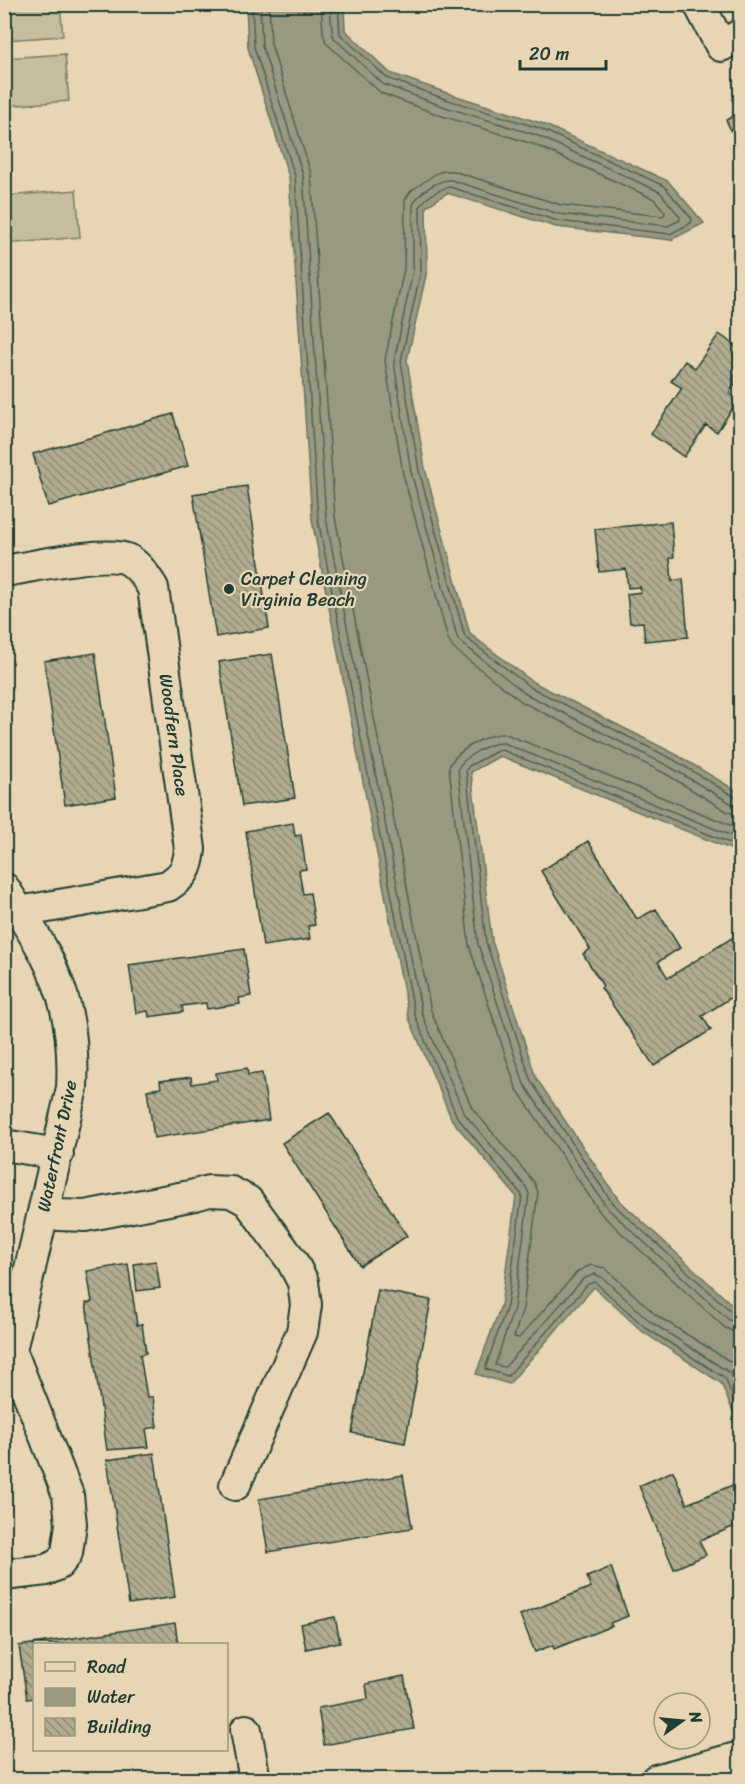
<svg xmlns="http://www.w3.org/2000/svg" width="745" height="1784" font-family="Sriracha,sans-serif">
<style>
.pitch{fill:#c7bc9e;stroke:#737c69;stroke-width:1.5}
.water{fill:#999981;stroke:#687462;stroke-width:1.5}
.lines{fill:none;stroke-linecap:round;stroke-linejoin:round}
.shore{stroke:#506253;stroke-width:1.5}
.building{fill:url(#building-back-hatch);stroke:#1f3d34;stroke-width:1.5}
.minor-casing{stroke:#1f3d34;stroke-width:34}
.minor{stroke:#e8d5b3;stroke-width:30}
.poi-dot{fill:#1f3d34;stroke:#e8d5b3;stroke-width:2}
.labels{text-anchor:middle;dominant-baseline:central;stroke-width:4.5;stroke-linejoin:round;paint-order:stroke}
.poi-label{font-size:18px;fill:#1f3d34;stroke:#e8d5b3;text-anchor:start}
.street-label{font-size:18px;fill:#1f3d34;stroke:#e8d5b3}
</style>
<defs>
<pattern id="building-back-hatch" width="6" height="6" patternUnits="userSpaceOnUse" patternTransform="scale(1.5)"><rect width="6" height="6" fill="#b1ab90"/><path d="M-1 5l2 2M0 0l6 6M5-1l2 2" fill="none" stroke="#8f8c76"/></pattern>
</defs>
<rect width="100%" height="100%" fill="#e8d5b3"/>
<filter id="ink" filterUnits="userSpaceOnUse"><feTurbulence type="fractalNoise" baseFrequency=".0167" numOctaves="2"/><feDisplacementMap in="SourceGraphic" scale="12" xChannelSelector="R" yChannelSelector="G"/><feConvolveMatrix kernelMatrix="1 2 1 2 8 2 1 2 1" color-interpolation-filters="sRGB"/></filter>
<g filter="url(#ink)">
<path class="pitch" d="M5,4L60,5L63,36L5,40Z
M65,54L69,101L5,106V58Z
M76,190L80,237L5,244V196Z"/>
<path class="water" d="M246,5H344L345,30L390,73L447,93L541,123L668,181L704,223L671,240L556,227L447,193L426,207L427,271L407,360L425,469L470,634L533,682L677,755L740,793V860L733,850L500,756L471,772L492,941L536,1078L618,1199L740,1312V1429L721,1383L643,1332L594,1287L509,1384L476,1374L501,1305L516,1196L452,1120L409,1018L312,520L289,177L248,48Z"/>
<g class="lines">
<path class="shore" d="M252,4L254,47L295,176L318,519L415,1016L457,1117L522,1195L507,1306L485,1369L508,1376L588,1284L595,1282L646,1328L725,1378L740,1414
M260,4L262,46L303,175L326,518L422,1014L464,1113L526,1187L529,1194L514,1308L495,1365L505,1367L583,1279L595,1274L603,1278L651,1322L730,1373L740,1395
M269,4L271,44L311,174L335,517L431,1011L472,1108L534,1182L538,1192L523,1308L514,1337L519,1338L578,1271L591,1265L605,1268L656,1315L734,1364L740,1372
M321,4L323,32L326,43L381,93L439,115L533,144L654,199L665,212L664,215L662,216L561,205L453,171H444L435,174L411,191L405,200L404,269L385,360L403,474L448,639L453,648L522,702L666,774L728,812L740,815
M330,4L332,31L334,38L383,84L442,106L536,135L660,192L680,217V220L668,226L559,214L451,180C438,179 418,193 413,205V270L394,362L411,472L458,640L526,694L670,767L732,804L740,806
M338,4L340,34L387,78L445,99L539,128L664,186L692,219L691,223L670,234L558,221L450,187C440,188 425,198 420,206L421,270L401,361L419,471L465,637L530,687L674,760L735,797L740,798
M740,829L506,734C489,732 455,751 449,767L469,945L516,1088L602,1215L724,1327L732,1331L740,1332
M740,839L503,743C490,742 463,757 458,769L478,944L524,1084L608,1209L729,1320L740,1323
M740,850L735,845L502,750L497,751L469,766L466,770L486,942L531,1081L613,1204L734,1314L740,1316"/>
</g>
<path class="building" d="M740,95V149L726,120L739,113L732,99Z
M719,334L740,349V368L733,379L736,382L729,393L738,400L717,432L706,425L684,457L651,434L682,388L671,381L685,361L695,368Z
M173,414L188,466L48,506L33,454Z
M247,486L269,628L216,637L193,494Z
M671,522L674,557L670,558L672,581L683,579L688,637L645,641L643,622L630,623L627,594L641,592L640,587L628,588L626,569L599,572L595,529Z
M95,653L116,797L65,805L44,661Z
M272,654L295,798L242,806L219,662Z
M293,823L295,836L301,835L306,869L299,870L303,894L310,893L315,925L308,926L310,939L263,946L246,831Z
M588,841L637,919L656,909L680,948L658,962L668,978L738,934L740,939V992L702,1016L711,1030L654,1066L601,988L603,986L583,954L590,949L541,871Z
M244,949L251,996L239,998L240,1004L207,1009L206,1003L182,1006L183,1012L149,1017L148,1011L136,1013L129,965Z
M247,1068L248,1075L262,1073L269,1120L154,1138L147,1090L161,1088L160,1081L191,1077L192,1084L217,1080L216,1073Z
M329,1113L407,1236L360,1266L282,1143Z
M156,1261L160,1288L137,1291L134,1264Z
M128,1264L137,1325L142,1324L146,1353L140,1355L147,1397H153L157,1427L146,1429L149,1447L107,1450L86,1303L92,1302L87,1271Z
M378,1290L431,1300L405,1443L352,1433Z
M154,1453L175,1597L129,1604L107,1460Z
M673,1471L687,1504L735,1484L740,1497V1524L699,1541L706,1555L674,1569L639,1486Z
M403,1475L412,1528L268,1552L259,1499Z
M611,1567L628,1616L610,1623L612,1626L554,1649L553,1645L535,1652L520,1615L591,1587L587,1577Z
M335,1617L340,1642L306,1649L301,1624Z
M175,1623L178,1644H34V1698L27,1699L19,1646Z
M404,1676L414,1729L324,1745L318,1708L368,1699L366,1684Z"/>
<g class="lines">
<defs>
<path id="minor" d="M699,4L721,46L740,35
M4,571C31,567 108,549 129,560C140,567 146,577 153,588L190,849C188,869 184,875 168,886L19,912
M4,888C21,915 41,942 53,971C70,1008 74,1048 72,1088L4,1380
M4,1145L58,1154
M44,1210L59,1215L85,1216L195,1195L209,1191L231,1192L248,1201L292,1261L303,1282L306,1305L302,1332L235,1485
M4,1575L46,1570L59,1564L67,1553L71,1524L68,1495L11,1350
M246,1730L255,1780
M656,1780L740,1757"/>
</defs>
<use href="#minor" class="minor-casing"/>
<use href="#minor" class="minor"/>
</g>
</g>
<circle class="poi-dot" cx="229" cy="589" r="6"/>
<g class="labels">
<g class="poi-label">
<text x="241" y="579">Carpet Cleaning<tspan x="241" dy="21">Virginia Beach</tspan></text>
</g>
<g class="street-label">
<text transform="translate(174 735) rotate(82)">Woodfern Place</text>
<text transform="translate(57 1146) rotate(-78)">Waterfront Drive</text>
</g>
</g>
<rect width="745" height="1784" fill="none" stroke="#e8d5b3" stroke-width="24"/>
<rect x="12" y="12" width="721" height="1760" fill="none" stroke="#1f3d34" stroke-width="2" filter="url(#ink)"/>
<rect x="33" y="1643" width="195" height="108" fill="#e8d5b3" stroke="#989880" stroke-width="1.5"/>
<rect x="45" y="1662" width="30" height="9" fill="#e8d5b3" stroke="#989880" stroke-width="1.5"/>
<text x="87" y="1673" font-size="18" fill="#1f3d34">Road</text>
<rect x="45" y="1688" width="30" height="18" fill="#999981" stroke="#989880" stroke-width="1.5"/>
<text x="87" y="1703" font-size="18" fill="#1f3d34">Water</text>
<rect x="45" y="1718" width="30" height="18" fill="url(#building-back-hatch)" stroke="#989880" stroke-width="1.5"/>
<text x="87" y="1733" font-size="18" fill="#1f3d34">Building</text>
<g transform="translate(682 1721) rotate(75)"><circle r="28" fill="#e8d5b3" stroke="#989880" stroke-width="1.5"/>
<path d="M0-4.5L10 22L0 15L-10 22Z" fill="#1f3d34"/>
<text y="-9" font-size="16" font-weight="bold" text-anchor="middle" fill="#1f3d34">N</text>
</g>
<path d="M520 60v9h86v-9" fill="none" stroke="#1f3d34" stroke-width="3"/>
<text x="529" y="60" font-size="18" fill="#1f3d34" stroke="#e8d5b3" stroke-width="4.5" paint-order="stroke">20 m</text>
</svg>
